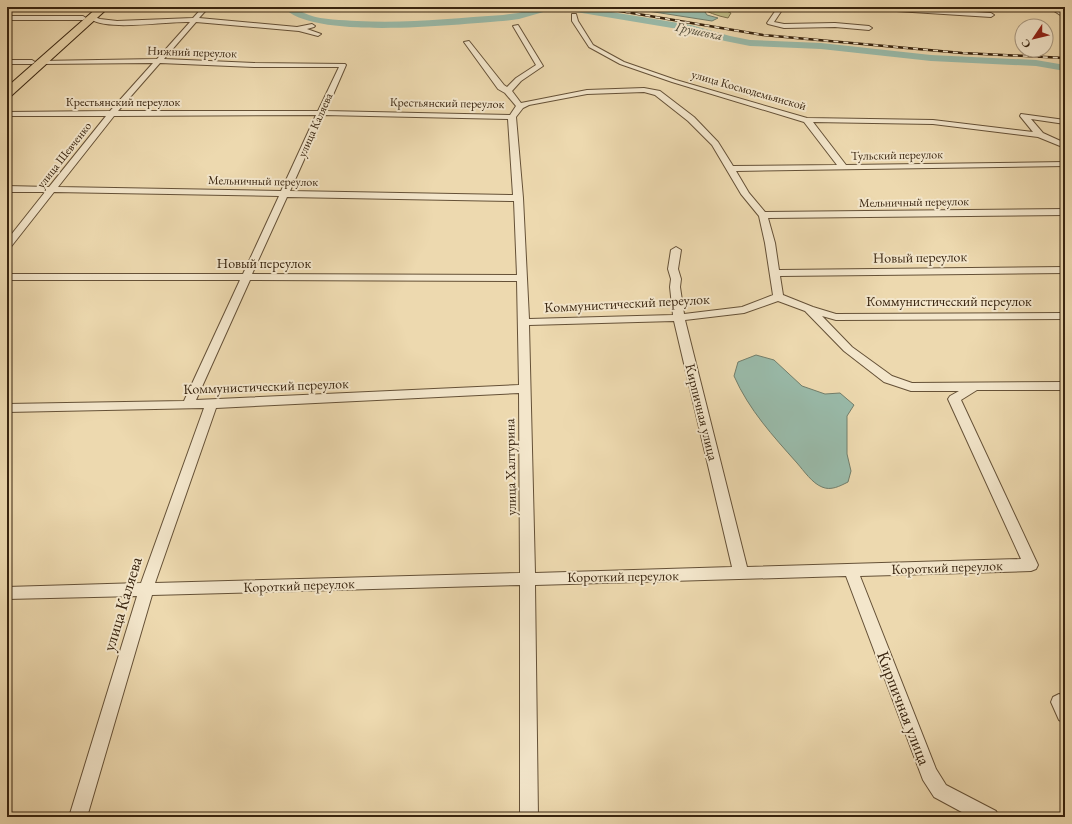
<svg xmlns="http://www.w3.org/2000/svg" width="1072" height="824" font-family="'EB Garamond',serif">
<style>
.green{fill:#bfbd86;stroke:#7c704a}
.water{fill:#99baa9;stroke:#727e6b}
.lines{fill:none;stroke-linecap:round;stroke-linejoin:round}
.river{fill:#99baa9;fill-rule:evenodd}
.street-casing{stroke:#655137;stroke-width:2}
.primary-casing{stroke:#38240f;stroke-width:2}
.street{fill:#f3e6cb;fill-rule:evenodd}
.primary{fill:#edd9af;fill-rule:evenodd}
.rail-casing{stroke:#38240f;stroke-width:2.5}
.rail{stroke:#f3e6cb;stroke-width:1.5;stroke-dasharray:5;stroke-linecap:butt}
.labels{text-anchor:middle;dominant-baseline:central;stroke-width:4;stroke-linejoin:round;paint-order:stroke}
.far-street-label{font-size:12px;fill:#38240f;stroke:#f3e6cb}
.far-water-label{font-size:13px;font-style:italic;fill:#504a36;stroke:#f3e6cb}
.street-label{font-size:14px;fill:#38240f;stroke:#f3e6cb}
.near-street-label{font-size:17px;fill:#38240f;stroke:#f3e6cb}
</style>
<rect width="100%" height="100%" fill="#edd9af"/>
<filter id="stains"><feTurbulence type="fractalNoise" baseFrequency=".005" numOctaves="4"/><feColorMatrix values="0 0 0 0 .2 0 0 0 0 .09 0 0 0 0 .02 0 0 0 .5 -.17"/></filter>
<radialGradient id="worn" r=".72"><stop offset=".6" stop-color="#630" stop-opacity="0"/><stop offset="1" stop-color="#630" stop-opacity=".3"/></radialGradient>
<path class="green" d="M697,7H726L724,10L731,13L728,18C717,16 708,12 697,7Z"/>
<path class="water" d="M622,7H697L703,9L707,15L718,18L712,21Z
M756,355L774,360L802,386L825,394L840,393L854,405L847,416V454L851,471L848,482C840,486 831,491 822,487C812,483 804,471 797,463C773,436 749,410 734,376L738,362Z"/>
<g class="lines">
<path class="river" d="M283,7C299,7 296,10 309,15C323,20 342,20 357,21C406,24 454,18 503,15L518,13L539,7H581L691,25L730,36L750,40L821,43L931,55L1036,60L1065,65V71L1036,66L931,61L821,49L750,46L725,41L690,31L570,11H547L519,19L503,21C459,24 312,41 283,7Z"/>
<defs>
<path id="street" d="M203,7H209L199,18L297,27L312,24L315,26L314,27L307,29L321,34L318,36L299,31L196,22L164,59L254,63L345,64L346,65L326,111L510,115L516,106L505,93L498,89L464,42L469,41L504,85L507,87L516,78L536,65L513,26L518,25L543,66L521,81L512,91L521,103L587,90L644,88L660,91L694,117L718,142L733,166L837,165L804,122L672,82L620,64L589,47L572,21V14H576L578,21L593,45L624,62L676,80L807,118L933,120L1033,132L1020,116L1021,114L1065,120V124L1031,119L1043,133L1065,143V148L1038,137L933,124L813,122L846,165L1065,162V166L736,171L749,193L765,212L1065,209V215L768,218L775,243L779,270L1065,267V273L780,276L783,295L813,307L836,314L1065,313V319L836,320L822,316L852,347L892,376L912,383L1065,382V390H977L961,400L1038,565L1036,569L1031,571L860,576L936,769L946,785L996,811L999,817H971L934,797L923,780L846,576L535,585L538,817H520V585L152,595L87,817H69L137,596L7,599V587L141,583L204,408L7,412V404L184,401L240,280H7V274H243L279,196L54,192L10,248L7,249V240L45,192H7V186L49,187L106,116H7V112L110,111L153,63L41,64L38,62L39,61L157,59L190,22C166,21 106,32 89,18L92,16L100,19L117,21L193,18ZM160,63L254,67H339L318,111H118ZM644,92L655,95L688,121L712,145L741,194L759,216L765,243L773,295L742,307L684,314L680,287L681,279L678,269L681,250L676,247L671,250L668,269L671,279L670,287L673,315L529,319L523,198L516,117L523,108L529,105L587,94ZM316,115L281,191L58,187L114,116ZM324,115L508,119L513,195L290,191ZM287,197L514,201L517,275L252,274ZM250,280L517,281L519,385L196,400ZM778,301L805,311L844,351L884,382L911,391H959L950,396L948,399L1021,559L747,567L685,320L744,313ZM674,321L732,567L535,573L529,325ZM519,393L520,573L155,583L216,408Z
M754,7H777L770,11Z
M778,7H784L774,22L784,24L835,23L869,26L872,28L869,30L835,27L784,28L768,24L767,23Z
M862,7H893L991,13L994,15L991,17L865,9Z
M1048,7H1055L1065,13V18Z
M7,16H83L86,18L83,20H7Z
M7,60H32L35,62L32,64H7Z
M1059,694L1065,697V723L1059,720L1051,702L1053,697Z"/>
<path id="primary" d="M98,7H109L11,96L7,97V87Z"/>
</defs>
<use href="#street" class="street-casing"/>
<use href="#primary" class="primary-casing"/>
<use href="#street" class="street"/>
<use href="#primary" class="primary"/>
<defs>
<path id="rail" d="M596,7L763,35L962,53L1065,58"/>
</defs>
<use href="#rail" class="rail-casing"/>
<use href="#rail" class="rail"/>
</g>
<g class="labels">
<g class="far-street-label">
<text transform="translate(192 52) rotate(2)">Нижний переулок</text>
<text transform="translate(749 90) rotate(16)">улица Космодемьянской</text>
<text x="123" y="102">Крестьянский переулок</text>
<text transform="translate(447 103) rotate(1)">Крестьянский переулок</text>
<text transform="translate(315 125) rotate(-66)">улица Каляева</text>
<text transform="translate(64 155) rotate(-52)">улица Шевченко</text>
<text transform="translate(897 155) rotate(-1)">Тульский переулок</text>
<text transform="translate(263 181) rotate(1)">Мельничный переулок</text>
<text transform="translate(914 202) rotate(-1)">Мельничный переулок</text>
</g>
<g class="far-water-label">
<text transform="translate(699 31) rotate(12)">Грушевка</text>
</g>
<g class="street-label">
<text transform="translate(920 257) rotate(-1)">Новый переулок</text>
<text x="264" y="263">Новый переулок</text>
<text x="949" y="301">Коммунистический переулок</text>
<text transform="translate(627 303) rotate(-3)">Коммунистический переулок</text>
<text transform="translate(266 386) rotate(-2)">Коммунистический переулок</text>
<text transform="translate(702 412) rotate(76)">Кирпичная улица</text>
<text transform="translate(510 467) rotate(-91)">улица Халтурина</text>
<text transform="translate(947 567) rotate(-2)">Короткий переулок</text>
<text transform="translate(623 576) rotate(-1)">Короткий переулок</text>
<text transform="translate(299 585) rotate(-2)">Короткий переулок</text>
</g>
<g class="near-street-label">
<text transform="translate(122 604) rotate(-73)">улица Каляева</text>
<text transform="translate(904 708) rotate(69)">Кирпичная улица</text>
</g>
</g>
<rect width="1072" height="824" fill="none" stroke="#edd9af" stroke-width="24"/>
<rect x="8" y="8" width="1056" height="808" fill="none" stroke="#38240f" stroke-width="2"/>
<rect x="12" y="12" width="1048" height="800" fill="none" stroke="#38240f"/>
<g transform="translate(1034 38) rotate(235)"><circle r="19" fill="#f3e6cb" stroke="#a89880"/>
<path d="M0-3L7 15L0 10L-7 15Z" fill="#8f2418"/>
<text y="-6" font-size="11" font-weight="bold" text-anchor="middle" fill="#38240f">С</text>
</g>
<rect width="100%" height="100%" filter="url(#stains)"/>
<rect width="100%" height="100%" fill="url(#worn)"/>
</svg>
